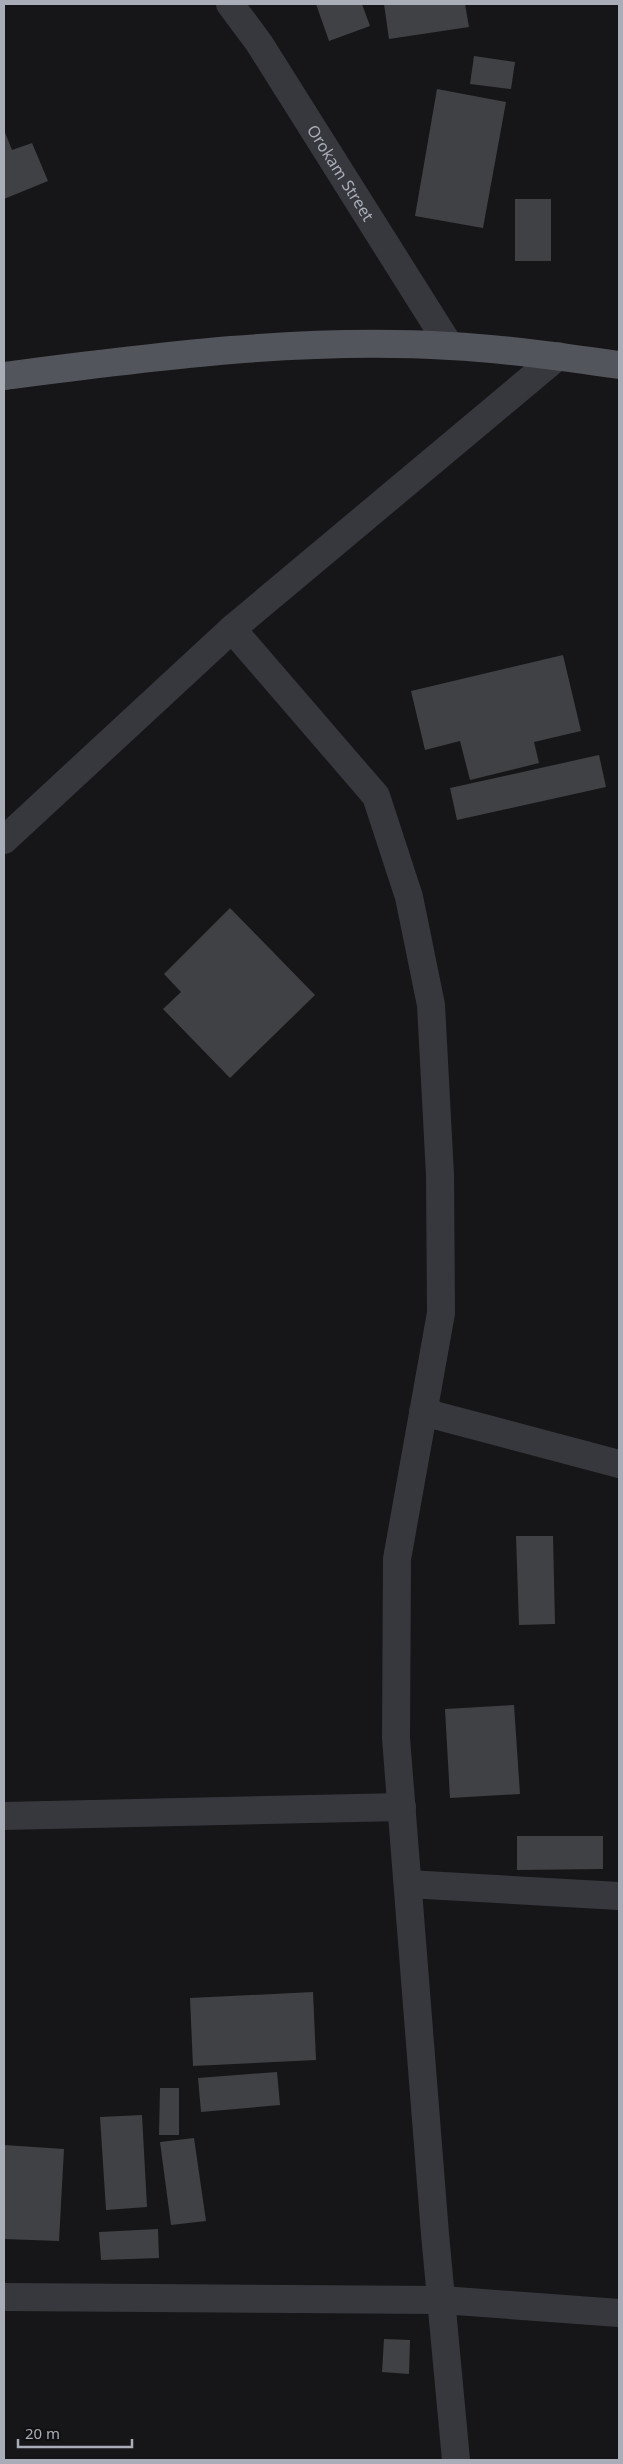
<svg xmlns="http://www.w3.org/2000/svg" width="623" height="2464" font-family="'Noto Sans',sans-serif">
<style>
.building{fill:#404145}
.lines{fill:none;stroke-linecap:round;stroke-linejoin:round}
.street{stroke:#37383d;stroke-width:28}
.primary{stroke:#53555c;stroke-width:28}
.labels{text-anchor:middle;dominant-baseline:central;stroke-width:5;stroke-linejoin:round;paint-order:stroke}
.street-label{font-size:16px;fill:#a8adb8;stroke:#111113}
</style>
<rect width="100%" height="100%" fill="#161618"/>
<path class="building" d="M316,4H362L370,26L329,41Z
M384,4H465L469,27L389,39Z
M474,56L515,62L511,89L470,84Z
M437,89L506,102L483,228L415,216Z
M4,130L12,150L32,143L48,181L4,199Z
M515,199H551V261H515Z
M563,655L581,731L534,742L539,763L470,780L460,741L425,750L411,691Z
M599,755L606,787L457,820L450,788Z
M230,908L315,995L230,1078L163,1009L181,992L164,974Z
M516,1536H553L555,1624L519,1625Z
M514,1705L520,1794L450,1798L445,1709Z
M517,1836H603V1869L517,1870Z
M313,1992L316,2060L193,2066L190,1998Z
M277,2072L280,2105L201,2112L198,2078Z
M160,2088H179V2135H159Z
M142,2115L147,2207L106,2210L100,2117Z
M194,2138L206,2221L171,2225L160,2142Z
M4,2145L64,2149L59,2241L4,2239Z
M158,2229L159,2258L101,2260L99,2232Z
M384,2339L410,2340L409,2374L382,2372Z"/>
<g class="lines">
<g class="street">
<path id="s1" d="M230,4L259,43L449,345"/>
<path d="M232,629L376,796L409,897L431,1005L440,1175L441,1313L397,1559L396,1738L435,2234L456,2460"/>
<path d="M4,840L232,629L558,356"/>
<path d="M423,1412L619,1464"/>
<path d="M4,1816L402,1807"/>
<path d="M408,1884L619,1896"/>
<path d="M4,2297L442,2300L619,2313"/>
</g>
<path class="primary" d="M4,376C151,357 300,337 450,346C506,349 563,357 619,365"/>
</g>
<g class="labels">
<g class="street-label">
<text stroke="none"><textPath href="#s1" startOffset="202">Orokam Street</textPath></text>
</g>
</g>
<rect width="623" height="2464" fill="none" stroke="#a8adb8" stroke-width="10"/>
<path d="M18 2439v8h114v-8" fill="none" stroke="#a8adb8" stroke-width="2.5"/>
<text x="25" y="2439" font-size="15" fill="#a8adb8" stroke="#111113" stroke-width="4" paint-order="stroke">20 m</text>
</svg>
